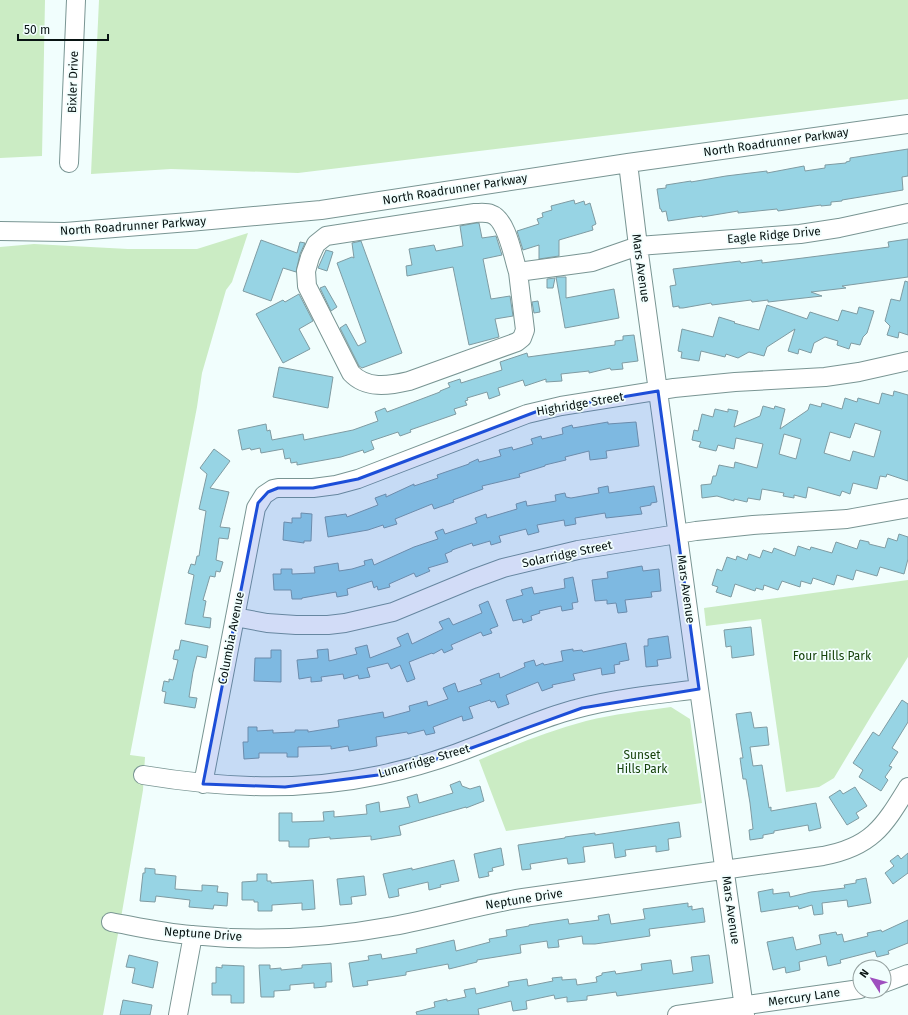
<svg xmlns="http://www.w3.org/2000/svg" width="908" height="1015" font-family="'Fira Sans',sans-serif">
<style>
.green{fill:#cbecc4}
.building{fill:#97d4e4;stroke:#7f9ba2;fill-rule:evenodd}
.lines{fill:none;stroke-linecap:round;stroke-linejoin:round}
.minor-casing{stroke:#799593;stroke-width:20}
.minor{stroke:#fff;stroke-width:18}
.marked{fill:#1d4ed8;fill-opacity:0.2;stroke:#1d4ed8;stroke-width:3;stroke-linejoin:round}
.labels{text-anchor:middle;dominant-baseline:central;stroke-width:3.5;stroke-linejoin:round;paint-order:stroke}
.street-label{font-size:12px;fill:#081312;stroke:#f1fefd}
.park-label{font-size:12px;fill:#16420b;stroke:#f1fefd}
</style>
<rect width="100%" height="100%" fill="#f1fefd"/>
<path class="green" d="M0,0H45L42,156L0,158Z
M99,0H908V99L298,173L171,169L91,174Z
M248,233L232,282L226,290L202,373L197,407L130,755L145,757L143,790L122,912L103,1015H0V247L34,244L128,249H197Z
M908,580V657L873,713L834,778L819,787L786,792L761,619L706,626L704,608Z
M671,707L690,719L702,803L506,831L479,760C514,745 549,731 586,721C614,714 642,711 671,707Z"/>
<path class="building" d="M908,149V176L902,177L903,190L842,200V201L831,202V205L821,206V205L778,211L777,209L738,213V211L702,217V216L668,221L666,211L662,212L661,209H660L657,189L666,188V185L691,181V182L726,176L767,171V173L804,166L805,171L825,168V165L846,163V162L850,161V158Z
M574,200L575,204L584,201L585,205L590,203L596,224L592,226L593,230L559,240V256L539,259V245L523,250L517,231L539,224L537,219L543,217L542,213L552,210L551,206Z
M476,223H479L482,238L496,236L502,255L483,259L491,299L510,296L513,316L495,319L499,337L469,345L453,267L407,276L406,266L412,265L409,249L434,245L436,251L463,246L460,226Z
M908,239V277L842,286L846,288L811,292L822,296L768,302V300L752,302L751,300L712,305L711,303L683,308H679V306L673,307L670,286L676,285L673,269L740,261L741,263L762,260V263L803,258L889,247L888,242Z
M261,240L297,253L300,242L305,243L300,254L296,272L283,268L271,301L243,291Z
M361,241L402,353L362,368L359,366L340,328L346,324L358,346L366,342L337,263L352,257L354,258L352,243Z
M326,250L333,252L327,271L318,268Z
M556,277H566V298L614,289L619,318L565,328Z
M555,278L553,288H547V279Z
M905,281L908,282V335L899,332L898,338L887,335L890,326L885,321L891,299L900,301Z
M325,286L337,307L331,311L320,288Z
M299,294L313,321L299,329L310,349L283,363L256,314L283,300L285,302Z
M538,301L540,312L534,313L532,302Z
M767,305L807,319L810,312L838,321L842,310L857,314L859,307L874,311L867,333L863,337L860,345L851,343L849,349L837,345L838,341L825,337L814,343L811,353L799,349L798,354L788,351L795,329L767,347L764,356L749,352L738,358L726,354L725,357L701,351L699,361L681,358L682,352L678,351L682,329L713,337L719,317L735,322L734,323L759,330Z
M634,335L638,361L622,363L623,369L611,370L610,368L589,373V371L561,374L562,381L546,382V379L525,386L523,380L498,388L500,395L489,399L487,392L467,398L468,400L465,401L467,405L454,409L456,414L410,430L411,432L400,436L398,432L371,441L374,449L364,453L363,450L341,457L297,465V462L291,463L290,458L285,459L283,449L261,453L260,448L251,450L250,448L242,450L238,430L266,424L267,431L270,430L272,440L303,434L304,440L353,430L378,421L375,412L385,408L387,412L440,392V391L450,387L448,383L460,379L461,383L502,370L500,362L527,353L528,357L615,345V341L623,340V336Z
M279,367L333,377L328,408L273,397Z
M894,391L908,395V481L887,474L886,477L880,476L877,489L853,483L850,494L842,491L840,496L808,487L806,498L794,495V498L783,496L784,493L762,489L760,500L748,498L747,502L734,499V501L717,496L702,498L701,485L711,484L713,476H716L719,465L734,468L735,462L757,468L763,444L736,438L734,449L718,445L716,451L699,447L701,442L692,440L694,430L698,431L702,414L713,417L715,409L728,412V409L738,411L734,427L760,416L763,406L774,409L775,406L785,409L780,429L808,410L810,404L821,407L822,403L842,409L845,398L857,402L858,398L879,404L882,393L893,396ZM855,423L881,431L874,457L853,451L850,461L824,453L830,432L850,438ZM784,434L801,439L796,459L779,454Z
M608,422V424L636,422L639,446L606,451L607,458L590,460L589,451L565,457L566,460L545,465V466L519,474L520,477L482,486L483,489L453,500L454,502L434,509L432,504L395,519L397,524L384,528L383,525L368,530L328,537L325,517L346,514L347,517L378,505L375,498L386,494V497L414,484V486L438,478L437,475L469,464V463L478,459L479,462L501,456L499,450L512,447L513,450L533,444L531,439L541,436L542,439L563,434L562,428L572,425L573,428Z
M214,449L230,461L210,488L229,492L220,527L230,528L228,539L219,538L216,560L223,562L220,572L216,571L215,577L210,576L203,600L206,601L203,617L211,618L210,628L185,624L194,575L188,573L191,564L195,565L197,556H199L206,511L199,509L207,474L200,468Z
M608,486L609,493L654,486L657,502L651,503V505L640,507L642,514L606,518L605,513L575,518L576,524L565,526L564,520L537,525L539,532L528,535L526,529L499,536L501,542L491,545L490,541L473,546L472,543L452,550V551L445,554L448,562L428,568L430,571L416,577L414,573L389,584L390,587L378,590L377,586L374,588L372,581L347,589L348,595L337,597L336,592L302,598V599H292L291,590H274L273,574H281V569H292V574L315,573L314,567L338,563L339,571L352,569L365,565L364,561L372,559L374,565L414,547L438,539L435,532L443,529L445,534L477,523L475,518L486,514L487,518L517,509L516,504L526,501L527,506L556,501L555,495L565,493L566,497L571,498L599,493L598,488Z
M301,513L312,514L311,541H304V543L283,540L284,522L292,523V518H301Z
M899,534L908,537V559L904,574L880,567L877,576L856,570L853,580L837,575L834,585L813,578L811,584L801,581L800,587L782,581L778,590L764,585L763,590L756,588L755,591L735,584L731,597L716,592L718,587L712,585L717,569L722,571L727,557L736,560L737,556L747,560L749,554L760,558L763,550L772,553L774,548L795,556L798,546L810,550L811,547L832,553L836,542L857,549L860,540L869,542V544L885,548L888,538L897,541Z
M642,566L643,571L659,569L661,591L651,592L652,597L625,600L627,612L618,613L616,603L607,604V600L595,601L592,580L608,578L607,572Z
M573,577L578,602L572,603L573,609L562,611L561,606L539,611L540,613L531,616L532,620L523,623L522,619L513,621L506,600L523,595L521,590L532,587L534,594L565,588L564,579Z
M488,601L498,626L490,629L492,633L483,636L481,632L451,645L453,649L444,653L442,649L433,654L432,653L409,662L415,679L407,682L400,665L391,669L388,663L367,668L370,677L359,679L358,675L344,679L343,674L321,677L322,681L311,682V677L299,679L297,660L318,658L317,650L328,649L329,661L357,654L355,648L367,645L370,658L401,646L397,638L408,633L412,644L443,629L439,622L449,618L453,625L482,613L479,605Z
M751,627L754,655L732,658L731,646L726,647L724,630Z
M668,636L671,658L657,660L658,666L646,667L644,646H648V639Z
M181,640L208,646L206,658L197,656L193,672L189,697L197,698L195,708L164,703L166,692L162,691L164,681L169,682V679L173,680L178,660L173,659L175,650H179Z
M626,643L629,660L619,662L620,664L614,665L615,673L602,675L601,668L573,674L575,680L552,685L553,687L542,691L538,682L506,695L509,704L498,708L495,701L491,702L490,700L469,707L473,718L463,721L462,716L433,727L435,733L426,735L424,730L408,734L407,732L376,737L377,746L349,751L348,746L331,749V746L298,747V757H287V753H259V758L244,759L243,742H248V727H257V731L273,730V733L295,732V730H308V732L339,727L338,720L383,712L384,718L410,711L409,706L427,701L428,706L448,699L443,688L455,683L458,692L482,684L480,680L499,673L500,678L525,667L524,663L534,660L536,666L543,663L544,665L563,661L561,651L573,649V651L582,650L583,652Z
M271,650H281V682L254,681L255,658H271Z
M902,700L908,704V722L892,748L898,752L889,766L892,767L885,777L888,780L881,791L859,777L863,770L853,763L873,732L879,736Z
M751,712L754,728L767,727L769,745L750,747L753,766L762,765L769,808L771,807V811L816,803L821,828L809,831L808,825L774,831V833L763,835V838L750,840L749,830L753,829L750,803L746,779H743L740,758H743L736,714Z
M460,781L462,786L470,789L480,786L484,801L466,808V807L399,826L401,835L371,840V836L330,839V837L309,839V847H289V841H279V813H292V822L324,821L323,812L334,811V817L367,814L366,805L379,802L380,812L410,807L407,797L417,794L419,803L453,793L450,785Z
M855,787L867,806L856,813L859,818L847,825L829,797L840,790L843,794Z
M679,822L681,837L668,839L669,850L656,852V846L625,850L626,856L615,858L613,843L583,847L585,862L568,864L567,858L530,864L531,869L522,870L518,845L565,838V837L595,833V835Z
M501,848L504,865L492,868L493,871L488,872L489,876L479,878L474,854Z
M908,853V873L893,884L885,873L894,866L890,861L898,855L901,859Z
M454,860L459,881L440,885L441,887L429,890L428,882L398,889L399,896L389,898L383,874L412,868V870Z
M145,868L155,869V874L176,876L175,889L202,891V885L218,886L217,892L228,893L227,906L214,905L213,909L189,907L190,900L156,896L155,902L140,901L143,873H145Z
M257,874H267V881H271V883L313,880L315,909L302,910V903L272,905V911H258V902H254V900H242V882L257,881Z
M364,876L366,895L351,897L352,904L340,905L337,879Z
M866,878L871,903L848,907L847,900L822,903L823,914L814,915L812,905L799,909L798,906L761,912L758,892L773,889V894L789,892L790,897L811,892L845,888L844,885L856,883V880Z
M688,903V907L692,906V910L703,908L705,922L649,929L650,936L595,944H583L582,936L558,940L559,947L548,948L547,941L520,945L521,953L477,960V962L449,969L448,964L406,972V975L367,981L368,985L353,987L349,963L369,960L368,956L381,954L382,959L417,953L416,949L454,940L456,951L490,942L489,939L507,936L506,930L529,926V925L568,919L569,924L599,920L598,916L609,914L611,924L645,919L643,909Z
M908,920V943L888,951L889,954L877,957L875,951L840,960L841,963L828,966L826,956L799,962L800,970L786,973L785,967L773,970L767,942L793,937L796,950L821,944L819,935L836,932L837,935L842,934L844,942L868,936L867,933L881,930L882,932Z
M129,955L158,962L153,988L132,983L135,968L126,967Z
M709,955L713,983L617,996L616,992L587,996V1000L576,1001L567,1002V997L555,999L554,995L526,1001L527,1009L513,1011L511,1001L478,1009L479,1015H417L416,1012L435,1007L434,1002L447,999V1001L466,997L464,990L475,988L476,994L509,986L508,982L527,979L528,986L553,981L552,978L562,977V980L576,979L577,985L597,982L596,977L602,975V973L615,971L616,974L642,970L641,964L671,960L673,974L693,971L691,957Z
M331,963L332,982H326V987L314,988V983L290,985V990L274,991V997H261L259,965H270V969L281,968V970L302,968V965Z
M222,965L244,966V1003H231V995H212V983H216V967L222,968Z
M123,1000L152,1005L150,1015H120Z"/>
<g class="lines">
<defs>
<path id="minor" d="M69,163L76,0
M628,163L638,246L699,689L745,1015
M0,231L65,232L189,222L321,210L628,163L908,124
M518,272L525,330L522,338L517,342L409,381C388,386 366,389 351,373L307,286L306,271L310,257L316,244L326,236L475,213C480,213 486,212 491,214C507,219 513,257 518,272L592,262L638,246L800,234L839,228L908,213
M235,617L267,623L296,625H328L345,623L393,612L473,579L503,568L578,550L696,531L753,525L847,519L908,508
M143,775C222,788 301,792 380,775C413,768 446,758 478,745C506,734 533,722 562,713C606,699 653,695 699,689
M203,784L256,508L264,495L273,489L278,488H313L336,485L358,479L527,414L561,406L674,388L735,382L825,377L859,372L908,361
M111,922C138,927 164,933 191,935C258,942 328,938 393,926C437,918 479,905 523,898L823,856C872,847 884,826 908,787
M884,983L908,974
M178,1015L193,935
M677,1015L860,989"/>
</defs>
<use href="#minor" class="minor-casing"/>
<use href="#minor" class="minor"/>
</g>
<path class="marked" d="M658,391L699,689L582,708L452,755L378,775L285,787L203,784L258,503L268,492L278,488H313L358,479L538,411Z"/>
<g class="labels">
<g class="street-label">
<text transform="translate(73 82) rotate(-88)">Bixler Drive</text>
<text transform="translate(776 142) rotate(-8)">North Roadrunner Parkway</text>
<text transform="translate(455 189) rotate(-9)">North Roadrunner Parkway</text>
<text transform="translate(133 226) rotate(-4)">North Roadrunner Parkway</text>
<text transform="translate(774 235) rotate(-5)">Eagle Ridge Drive</text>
<text transform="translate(641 268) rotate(82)">Mars Avenue</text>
<text transform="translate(580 404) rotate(-10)">Highridge Street</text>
<text transform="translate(567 554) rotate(-12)">Solarridge Street</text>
<text transform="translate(686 589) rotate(82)">Mars Avenue</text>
<text transform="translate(231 638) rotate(-79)">Columbia Avenue</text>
<text transform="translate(424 761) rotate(-16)">Lunarridge Street</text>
<text transform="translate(524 899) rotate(-9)">Neptune Drive</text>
<text transform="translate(731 910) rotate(82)">Mars Avenue</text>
<text transform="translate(203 934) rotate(4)">Neptune Drive</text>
<text transform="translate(804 997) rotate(-8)">Mercury Lane</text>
</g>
<g class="park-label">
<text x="832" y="656">Four Hills Park</text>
<text x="642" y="755">Sunset<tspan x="642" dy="14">Hills Park</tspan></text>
</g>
</g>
<g transform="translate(872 979) rotate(306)"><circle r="19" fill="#f1fefd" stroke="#94a09f"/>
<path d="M0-3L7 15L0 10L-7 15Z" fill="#9f4fbf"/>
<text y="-6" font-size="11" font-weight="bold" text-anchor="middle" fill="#081312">N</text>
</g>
<path d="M18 34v6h90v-6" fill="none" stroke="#081312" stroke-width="2"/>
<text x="24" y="34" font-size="12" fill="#081312" stroke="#f1fefd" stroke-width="3" paint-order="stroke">50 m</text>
</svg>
